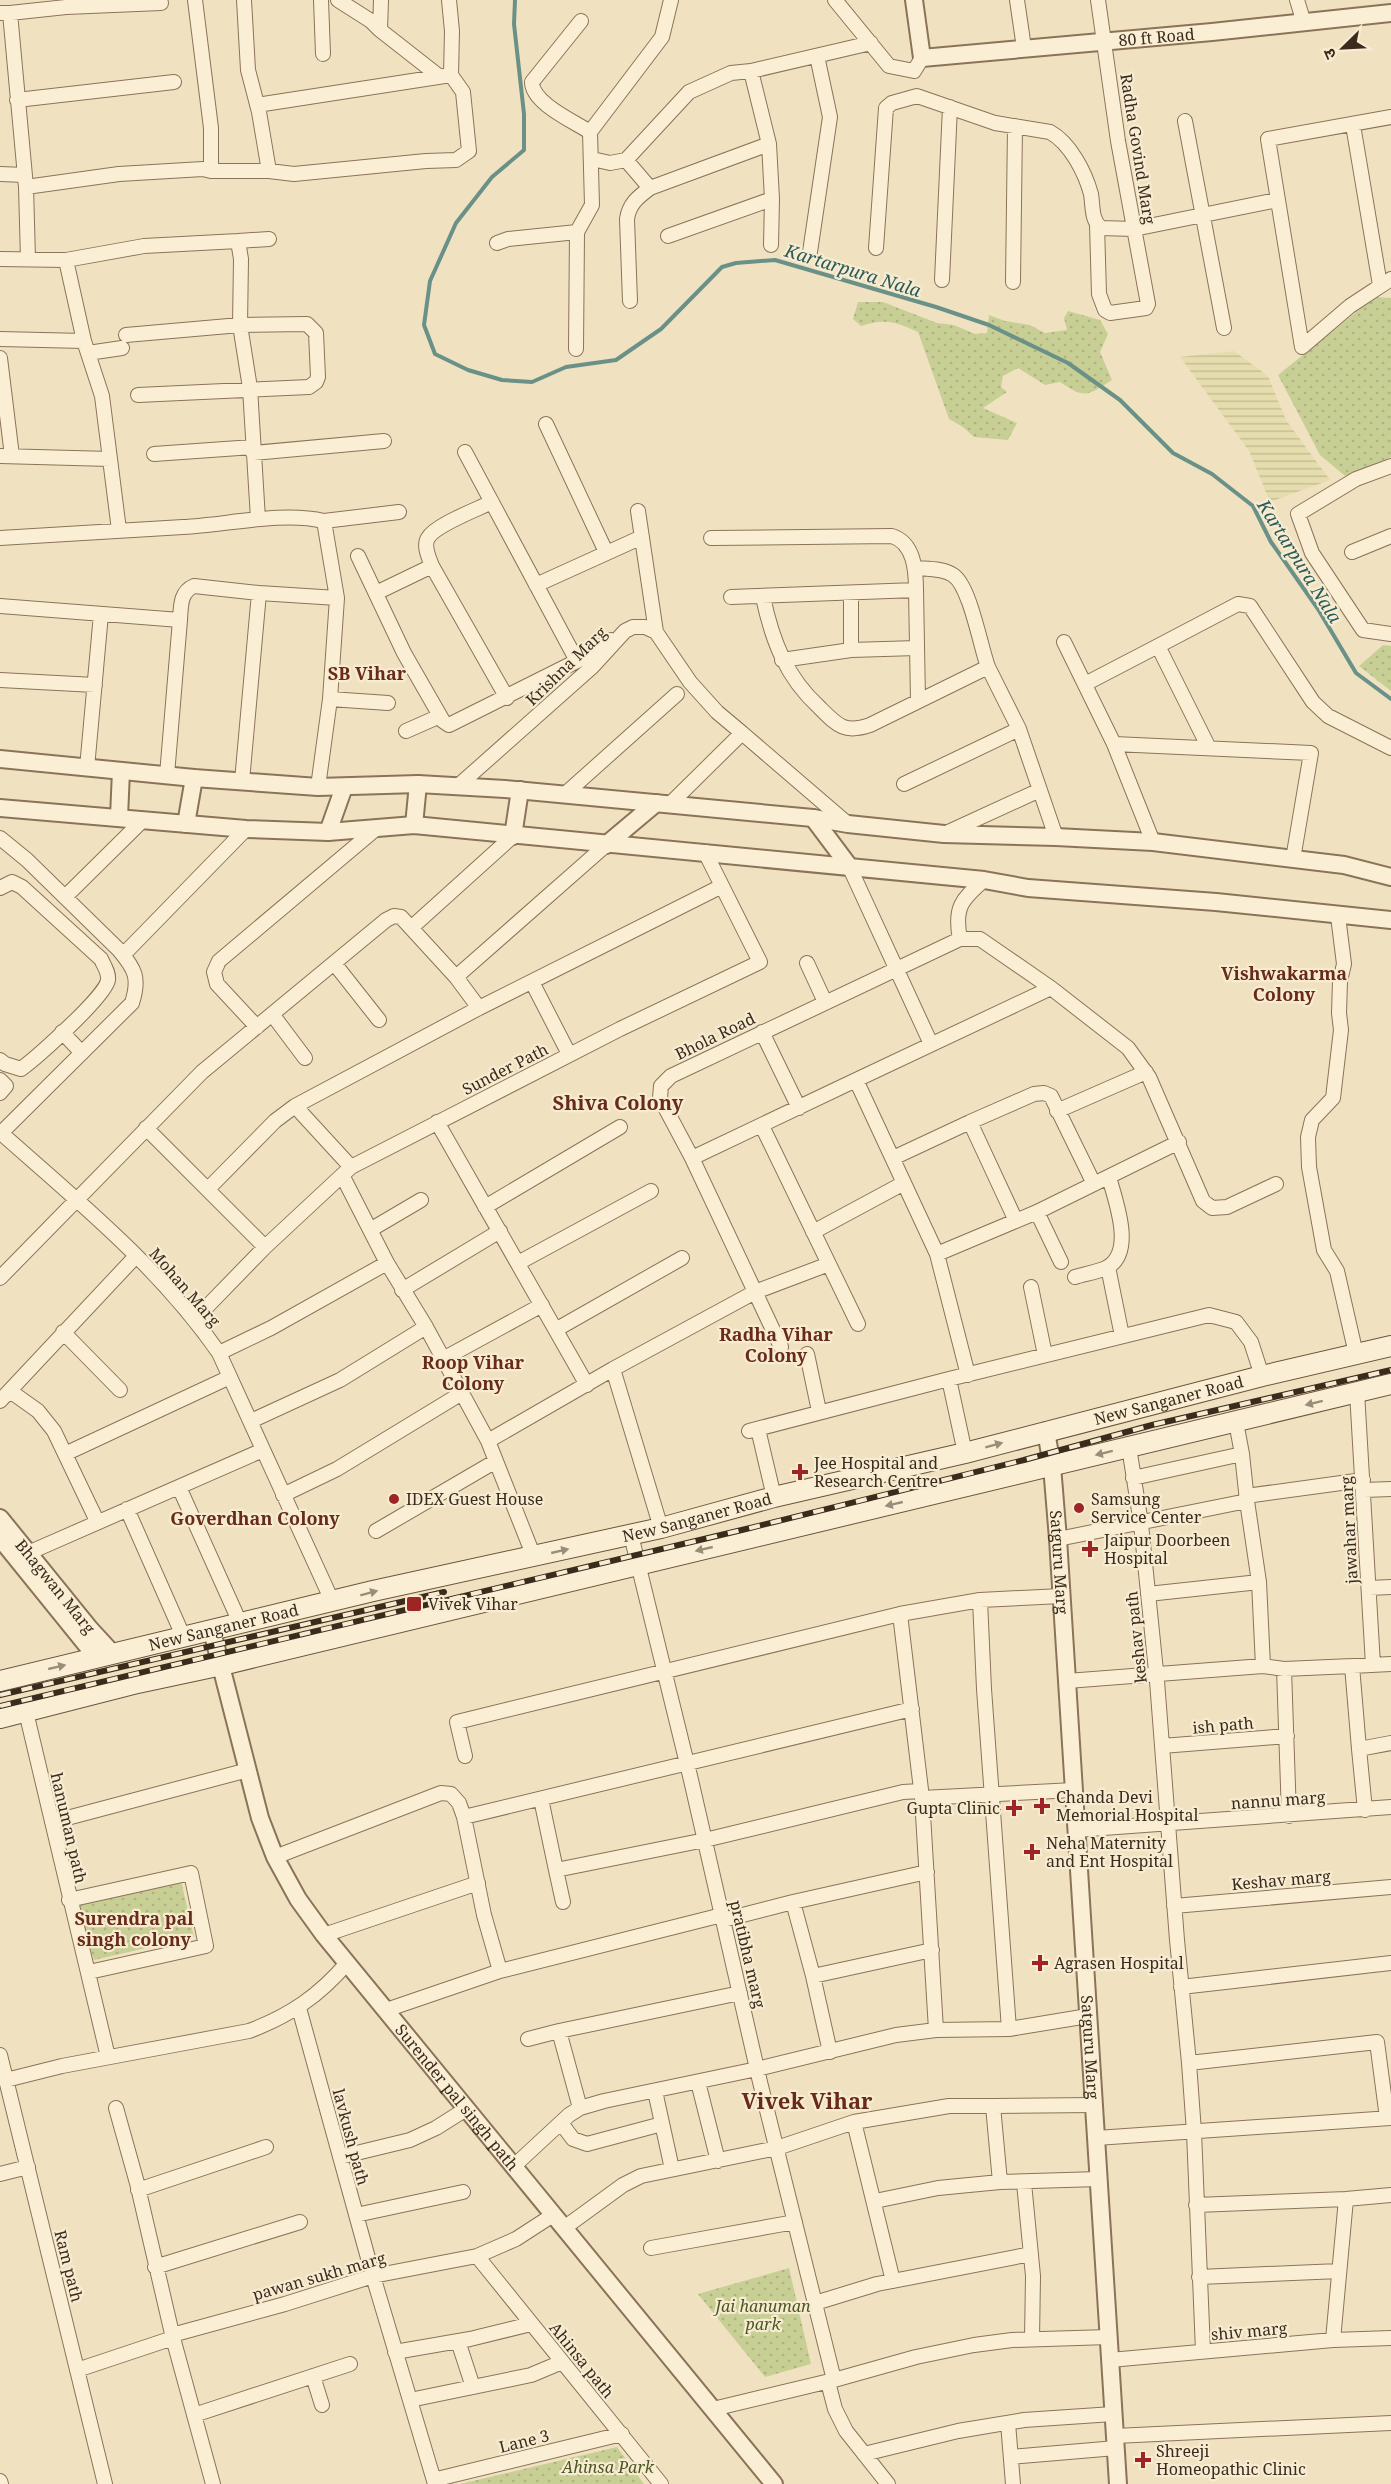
<svg xmlns="http://www.w3.org/2000/svg" width="1391" height="2484" font-family="'Noto Serif','Noto Sans Devanagari',serif">
<style>
.farmland{fill:url(#farmland-rules)}
.green{fill:url(#green-dots)}
.lines{fill:none;stroke-linecap:round;stroke-linejoin:round}
.stream{stroke:#6a9187;stroke-width:4}
.minor-casing{stroke:#8b7358;stroke-width:16}
.tertiary-casing{stroke:#8b7358;stroke-width:20}
.secondary-casing{stroke:#6c543b;stroke-width:22}
.minor{stroke:#faefd5;stroke-width:14}
.tertiary{stroke:#faefd5;stroke-width:16}
.secondary{stroke:#faefd5;stroke-width:20}
.rail-casing{stroke:#3a2b1d;stroke-width:6}
.rail{stroke:#f7ecd1;stroke-width:4;stroke-dasharray:11;stroke-linecap:butt}
.oneway{fill:#9a8d79}
.poi-dot{fill:#9d2525;stroke:#f7ecd1;stroke-width:2}
.labels{text-anchor:middle;dominant-baseline:central;stroke-width:4.5;stroke-linejoin:round;paint-order:stroke}
.street-label{font-size:16px;fill:#3a2b1d;stroke:#f7ecd1}
.poi-label{font-size:16px;fill:#3a2b1d;stroke:#f7ecd1;text-anchor:start}
.park-label{font-size:16px;font-style:italic;fill:#4a5722;stroke:#f7ecd1}
.water-label{font-size:18px;font-style:italic;fill:#2b5a57;stroke:#f7ecd1}
.neighbourhood-label{font-size:18px;font-weight:bold;fill:#682b1a;stroke:#f7ecd1}
.quarter-label{font-size:20px;font-weight:bold;fill:#682b1a;stroke:#f7ecd1}
.district-label{font-size:22px;font-weight:bold;fill:#682b1a;stroke:#f7ecd1}
</style>
<defs>
<pattern id="farmland-rules" width="6" height="5" patternUnits="userSpaceOnUse" patternTransform="scale(1.5)"><rect width="6" height="5" fill="#e6ddae"/><path d="M0 2.5h6" fill="none" stroke="#c6be95"/></pattern>
<pattern id="green-dots" width="8" height="8" patternUnits="userSpaceOnUse" patternTransform="scale(1.5)"><rect width="8" height="8" fill="#c8cf95"/><path d="M2 2h.1M6 6h.1" fill="none" stroke="#adb280" stroke-width="1.8" stroke-linecap="round"/></pattern>
</defs>
<rect width="100%" height="100%" fill="#f0e2c1"/>
<path class="farmland" d="M1234,351L1268,376L1286,420L1330,480L1270,502L1249,451L1180,357Z"/>
<path class="green" d="M1375,297L1391,298V457L1345,476L1320,455L1278,375Z
M858,302H883L937,323L954,325L975,334L987,333L989,315L1005,321L1030,325L1045,333L1067,330L1064,318L1068,311L1100,320L1108,334L1100,352L1112,380C1087,396 1085,399 1060,382L1045,385L1018,368L1003,376L1001,387L1007,392L983,408L1017,423L1008,440L974,437L963,427L949,419L918,332C896,322 886,318 861,326L853,319Z
M1383,645L1391,646V691L1359,666Z
M181,1881L194,1937L94,1960L76,1904Z
M789,2268L811,2364L765,2377L698,2294Z
M617,2447L644,2484H460Z"/>
<g class="lines">
<path class="stream" d="M515,0L514,24L524,114V150L492,177L456,223L430,281L424,325L435,354L468,370L502,380L532,382L566,367L616,360L661,329L722,267L736,263L775,260L936,307L989,325L1068,363L1120,400L1173,453L1212,474L1253,506L1271,542L1318,609L1356,673L1391,699"/>
<defs>
<path id="minor" d="M195,0L211,128V171
M321,0L323,54
M338,0L371,21L380,30L381,0
M835,0L889,66L914,71L922,58
M1017,0L1024,48
M1297,0L1304,23
M0,13H10L26,187L28,259
M10,13L66,7L161,3
M581,21L532,82C532,103 573,121 590,132
M380,30L440,77
M17,100L174,82
M257,105L451,75L452,31L449,0
M1391,117L1268,139L1302,347L1350,306L1391,279
M1185,121L1224,328
M1353,125L1380,285
M592,159L610,163L626,160L689,92L731,73L751,71
M626,160L650,188
M269,171L294,174L426,161L456,160L469,151L463,92L451,75
M0,174L25,175
M26,187L119,174L203,169L211,171H269L259,112L248,70L244,0
M1097,225L1099,294L1105,310L1110,313L1146,308L1148,304L1118,141L1098,0
M668,236L772,199
M238,241L269,239
M497,243L508,239L577,232
M771,245L772,199L769,144L751,71L871,43
M876,248L886,108L892,103L917,96L995,123L1050,132C1070,143 1085,172 1091,194C1093,205 1091,220 1101,228L1134,229L1277,200
M810,252L830,117L817,56
M0,259L66,260L144,246L238,241L241,259L240,325L250,388L258,519
M942,280L950,107
M1013,282L1015,126
M630,301L627,219C629,204 638,197 650,188L769,144
M126,335L240,325L307,324L316,333L318,377L316,382L309,387L138,395
M0,339L84,341
M576,349L577,232L592,205L590,132L662,37L671,0
M88,353L122,348
M0,358L12,456
M546,424L606,552
M465,452L577,661
M253,453L384,441
M154,454L253,447
M0,456L110,459L102,396L84,341L66,260
M110,459L119,530
M1391,466L1356,479L1298,514L1312,553L1363,630L1391,634
M492,502C478,509 435,525 428,538C423,546 429,558 432,566L507,698
M638,511L656,632
M324,521L399,512
M0,538C61,534 122,531 183,527C226,525 282,511 324,521L337,598
M711,538L892,536C914,543 916,570 916,590
M1352,552L1391,536
M358,556L404,653L443,721L449,725L577,661L611,640
M916,568C928,569 943,568 953,575C970,586 980,645 988,667
M536,585L642,537
M259,593L337,598L330,699L318,787
M376,593L432,566
M851,593V650
M731,597L916,590L918,701
M763,597C772,640 786,677 819,707C837,725 844,734 870,725L988,667L1019,729L1056,837
M0,606L180,620L167,775
M180,620C181,606 180,592 194,586L259,593L242,781
M1064,642L1114,744L1153,842
M1158,646L1238,604L1250,606L1313,702L1328,716L1391,748
M782,660L851,650L917,648
M0,680L95,685
M1085,684L1158,646L1209,748
M330,699L388,703
M406,731L440,716
M1114,744L1311,753L1293,859
M87,768L101,614
M904,784L1019,729
M458,786L592,667L625,631L633,627H645L656,632L690,682L717,712L742,733
M564,795L677,694
M670,804L742,733L848,824
M946,833L1040,790
M0,838L27,860L119,950C135,969 140,978 132,1003L0,1134
M849,866L931,1044
M0,888L12,882L22,887L101,959C104,966 109,972 108,980C106,996 36,1058 21,1069L5,1064L0,1060
M65,897L143,820
M1338,916L1344,964L1340,981L1339,1013L1341,1030L1333,1098L1312,1120L1308,1137L1309,1167L1324,1250L1337,1271L1356,1354
M411,928L513,836
M960,939C954,908 961,900 984,880
M123,955L246,829
M334,963L379,1020
M807,963L825,1002
M456,977L606,845
M532,982L569,1054
M272,1014L305,1058
M257,1027L217,984L214,972L219,961L377,828
M62,1032L82,1053
M762,1032L799,1108
M0,1080L6,1086L0,1093
M856,1080L1051,988
M295,1106L479,1008L722,886
M1057,1111L1146,1072
M437,1122L587,1385
M970,1122L1034,1094L1044,1093L1051,1096L1094,1184
M762,1126L858,1324
M146,1128L265,1247
M1,1133C78,1201 160,1268 219,1353L333,1603
M692,1158L856,1080L937,1254L968,1375
M893,1158L970,1122L1016,1221
M342,1175L387,1263L426,1327L488,1441L534,1557
M209,1188L275,1121L295,1106L351,1167
M485,1207L620,1127
M1037,1212L1061,1262
M370,1230L421,1200
M813,1232L904,1183
M937,1254L1037,1212L1179,1142
M518,1263L651,1191
M1108,1267L1122,1336
M1075,1277C1085,1274 1097,1272 1106,1268C1136,1253 1115,1200 1109,1177
M0,1278L202,1072L386,920L394,916L401,917L456,977L479,1008
M1031,1287L1045,1355
M402,1290L500,1231
M195,1319L265,1247L351,1167L620,1029L760,962L705,852
M557,1329L682,1258
M63,1332L120,1390
M781,1347L692,1158L660,1098L661,1086L671,1076L960,939H980L1051,988L1128,1048L1149,1077L1203,1201L1212,1208L1227,1207L1276,1184
M219,1353L271,1328L387,1263
M807,1354L819,1411
M443,1359L542,1305
M613,1369L755,1292L829,1264
M949,1379L1209,1315L1236,1322L1251,1342L1262,1376
M10,1391L38,1411L54,1431L97,1521
M1357,1392L1373,1665
M0,1401L136,1256
M251,1421L340,1380L426,1327
M1236,1422L1242,1454
M758,1429L774,1497
M749,1431L949,1379L965,1453
M488,1441L613,1369L661,1528
M1129,1447L1141,1524L1157,1681L1177,1940L1189,2063L1194,2132L1203,2351
M67,1453L230,1377
M1133,1478L1242,1454L1247,1501
M179,1487L241,1625
M1364,1490L1391,1489
M283,1495L337,1469L462,1393
M1246,1496L1363,1480
M127,1509L184,1638
M376,1531L496,1461
M631,1535L691,1780L760,2082L834,2380
M1058,1539L1247,1501L1259,1582
M28,1553L263,1450
M1369,1588L1391,1587
M1148,1594L1259,1582L1263,1666
M980,1600L984,1689L1009,2029
M1284,1669L1289,1816
M1067,1681L1263,1666L1284,1669L1352,1666
M26,1712L108,2057
M1162,1746L1287,1736
M1359,1749L1352,1666L1391,1664
M465,1756L457,1722L900,1614
M922,1798L1074,1790
M541,1799L556,1870L705,1840L903,1792L921,1791
M1365,1810L1359,1749L1391,1743
M52,1822L248,1770
M1076,1830L1391,1807
M275,1857L441,1793L451,1794L459,1803L464,1817L912,1709
M556,1870L563,1902
M69,1900L191,1873L206,1946L89,1972
M793,1902L927,1872
M1174,1906L1391,1887
M723,1920L793,1902L813,1976
M324,1935L478,1883
M500,1971L722,1915
M1181,1987L1391,1963
M299,2008L373,2276L435,2484
M386,2010L500,1971L484,1915L464,1817
M936,2030L922,1798L900,1614L980,1600L1061,1596
M528,2039L559,2031
M830,2052L813,1976L932,1950
M0,2055L105,2484
M1189,2063L1377,2042L1387,2118
M6,2080L62,2066L249,2031C289,2016 319,1996 347,1963
M698,2082L718,2161
M655,2091L672,2169
M993,2106L1094,2105
M116,2108L137,2183L173,2338
M580,2108L559,2031L740,1993
M854,2122L893,2281
M561,2123L573,2139L587,2144L662,2124
M1096,2138L1391,2118
M340,2157L410,2140L436,2128L466,2109
M514,2166L569,2115L580,2108L604,2101L757,2069L896,2035L936,2030L1009,2029L1088,2016
M0,2174L28,2167
M1024,2183L1033,2276L1032,2339
M138,2190L266,2147
M1346,2199L1391,2195
M875,2201L938,2188L1000,2182L1099,2179
M1196,2205L1346,2199L1333,2340
M356,2215L463,2192
M564,2228L623,2185L641,2176L777,2148L854,2122L949,2106H993L1000,2182
M651,2248L795,2222
M477,2256L661,2484
M155,2267L300,2222
M1199,2277L1339,2271
M815,2303L877,2284L1031,2254
M172,2335L285,2304L373,2276L477,2256L516,2239L553,2215
M458,2341L473,2387
M395,2352L470,2339L531,2324
M1110,2360L1333,2340L1391,2338
M77,2370L173,2338L213,2484
M313,2376L322,2405
M828,2382L835,2409L846,2431L888,2484
M410,2400L531,2375L562,2362
M713,2409L834,2380L916,2357L974,2345L1012,2340L1109,2337
M194,2415L350,2364
M1008,2423L1013,2484
M1115,2436L1391,2423
M864,2454L958,2431L1024,2420L1113,2414
M1011,2457L1116,2448
M0,2481L1,2484
M437,2484L441,2478L622,2434"/>
<g id="tertiary">
<path id="s1" d="M914,0L922,58L1212,32L1391,13"/>
<path d="M0,759L194,778L318,787L418,784L505,789L813,818L848,824L944,834L1056,837L1153,842L1344,865L1391,877"/>
<path d="M0,808L246,829L328,832L414,825L984,880L1028,888L1216,902L1391,920"/>
<path d="M119,817L121,771"/>
<path d="M813,818L849,866"/>
<path d="M186,824L194,778"/>
<path d="M414,825L418,784"/>
<path d="M328,832L344,787"/>
<path d="M513,836L520,790"/>
<path d="M606,845L656,803"/>
<path id="s2" d="M1046,1431L1052,1466L1058,1539L1118,2484"/>
<path id="s3" d="M0,1518L90,1629L113,1654"/>
<path d="M0,1538L97,1658"/>
<path id="s4" d="M212,1631L260,1818L275,1857L298,1899L324,1935L774,2484"/>
</g>
<g id="secondary">
<path id="s5" d="M0,1681L373,1591L661,1528L774,1497L965,1453L1262,1376L1391,1346"/>
<path d="M0,1718L133,1684L222,1665L1391,1384"/>
</g>
</defs>
<use href="#minor" class="minor-casing"/>
<use href="#tertiary" class="tertiary-casing"/>
<use href="#secondary" class="secondary-casing"/>
<use href="#minor" class="minor"/>
<use href="#tertiary" class="tertiary"/>
<use href="#secondary" class="secondary"/>
<defs>
<path id="rail" d="M0,1695L444,1592
M0,1706L746,1529L1024,1460L1152,1425L1391,1370"/>
</defs>
<use href="#rail" class="rail-casing"/>
<use href="#rail" class="rail"/>
</g>
<defs><path id="oneway-solid" d="M-6-.8H1V-3.2L6.5 0L1 3.2V.8H-6Z" transform="scale(1.5)"/></defs>
<g class="oneway">
<use href="#oneway-solid" transform="translate(1314 1403) rotate(166)"/>
<use href="#oneway-solid" transform="translate(994 1445) rotate(-15)"/>
<use href="#oneway-solid" transform="translate(1104 1453) rotate(166)"/>
<use href="#oneway-solid" transform="translate(894 1504) rotate(167)"/>
<use href="#oneway-solid" transform="translate(704 1549) rotate(167)"/>
<use href="#oneway-solid" transform="translate(560 1551) rotate(-13)"/>
<use href="#oneway-solid" transform="translate(369 1593) rotate(-15)"/>
<use href="#oneway-solid" transform="translate(57 1667) rotate(-13)"/>
</g>
<g class="poi-dot">
<path d="M797 1463h6v6h6v6h-6v6h-6v-6h-6v-6h6z"/>
<circle cx="394" cy="1499" r="6"/>
<circle cx="1079" cy="1508" r="6"/>
<path d="M1087 1540h6v6h6v6h-6v6h-6v-6h-6v-6h6z"/>
<rect x="406" y="1596" width="16" height="16" rx="3"/>
<path d="M1039 1797h6v6h6v6h-6v6h-6v-6h-6v-6h6z"/>
<path d="M1011 1799h6v6h6v6h-6v6h-6v-6h-6v-6h6z"/>
<path d="M1029 1843h6v6h6v6h-6v6h-6v-6h-6v-6h6z"/>
<path d="M1037 1954h6v6h6v6h-6v6h-6v-6h-6v-6h6z"/>
<path d="M1140 2451h6v6h6v6h-6v6h-6v-6h-6v-6h6z"/>
</g>
<g class="labels">
<g class="street-label">
<text stroke="none"><textPath href="#s1" startOffset="294">80 ft Road</textPath></text>
<text transform="translate(1138 149) rotate(81)">Radha Govind Marg</text>
<text transform="translate(566 666) rotate(-44)">Krishna Marg</text>
<text transform="translate(715 1036) rotate(-26)">Bhola Road</text>
<text transform="translate(505 1069) rotate(-27)">Sunder Path</text>
<text transform="translate(185 1287) rotate(49)">Mohan Marg</text>
<text stroke="none"><textPath href="#s5" startOffset="1202">New Sanganer Road</textPath></text>
<text stroke="none"><textPath href="#s5" startOffset="716">New Sanganer Road</textPath></text>
<text transform="translate(1349 1530) rotate(-93)">jawahar marg</text>
<text stroke="none"><textPath href="#s2" startOffset="132">Satguru Marg</textPath></text>
<text stroke="none"><textPath href="#s3" startOffset="88">Bhagwan Marg</textPath></text>
<text stroke="none"><textPath href="#s5" startOffset="230">New Sanganer Road</textPath></text>
<text transform="translate(1136 1637) rotate(-96)">keshav path</text>
<text transform="translate(1223 1725) rotate(-5)">ish path</text>
<text transform="translate(1278 1800) rotate(-4)">nannu marg</text>
<text transform="translate(69 1828) rotate(77)">hanuman path</text>
<text transform="translate(1281 1880) rotate(-5)">Keshav marg</text>
<text transform="translate(748 1954) rotate(77)">pratibha marg</text>
<text stroke="none"><textPath href="#s2" startOffset="618">Satguru Marg</textPath></text>
<text stroke="none"><textPath href="#s4" startOffset="537">Surender pal singh path</textPath></text>
<text transform="translate(351 2137) rotate(75)">lavkush path</text>
<text transform="translate(69 2266) rotate(76)">Ram path</text>
<text transform="translate(319 2276) rotate(-16)">pawan sukh marg</text>
<text transform="translate(1249 2331) rotate(-5)">shiv marg</text>
<text transform="translate(582 2360) rotate(51)">Ahinsa path</text>
<text transform="translate(524 2441) rotate(-14)">Lane 3</text>
</g>
<g class="poi-label">
<text x="814" y="1463">Jee Hospital and<tspan x="814" dy="18">Research Centre</tspan></text>
<text x="406" y="1499">IDEX Guest House</text>
<text x="1091" y="1499">Samsung<tspan x="1091" dy="18">Service Center</tspan></text>
<text x="1104" y="1540">Jaipur Doorbeen<tspan x="1104" dy="18">Hospital</tspan></text>
<text x="428" y="1604">Vivek Vihar</text>
<text x="1056" y="1797">Chanda Devi<tspan x="1056" dy="18">Memorial Hospital</tspan></text>
<text x="1000" y="1808" text-anchor="end">Gupta Clinic</text>
<text x="1046" y="1843">Neha Maternity<tspan x="1046" dy="18">and Ent Hospital</tspan></text>
<text x="1054" y="1963">Agrasen Hospital</text>
<text x="1156" y="2451">Shreeji<tspan x="1156" dy="18">Homeopathic Clinic</tspan></text>
</g>
<g class="park-label">
<text x="763" y="2306">Jai hanuman<tspan x="763" dy="18">park</tspan></text>
<text x="608" y="2467">Ahinsa Park</text>
</g>
<g class="water-label">
<text transform="translate(853 270) rotate(17)">Kartarpura Nala</text>
<text transform="translate(1300 561) rotate(58)">Kartarpura Nala</text>
</g>
<g class="neighbourhood-label">
<text x="367" y="673">SB Vihar</text>
<text x="1284" y="973">Vishwakarma<tspan x="1284" dy="21">Colony</tspan></text>
<text x="776" y="1334">Radha Vihar<tspan x="776" dy="21">Colony</tspan></text>
<text x="473" y="1362">Roop Vihar<tspan x="473" dy="21">Colony</tspan></text>
<text x="255" y="1518">Goverdhan Colony</text>
<text x="134" y="1918">Surendra pal<tspan x="134" dy="21">singh colony</tspan></text>
</g>
<g class="quarter-label">
<text x="618" y="1102">Shiva Colony</text>
</g>
<g class="district-label">
<text x="807" y="2100">Vivek Vihar</text>
</g>
</g>
<g transform="translate(1343 48) rotate(246)" stroke="#f7ecd1" stroke-width="4.5" paint-order="stroke">
<path d="M0-4.5L10 22L0 15L-10 22Z" fill="#3a2b1d"/>
<text y="-9" font-size="16" font-weight="bold" text-anchor="middle" fill="#3a2b1d">उ</text>
</g>
</svg>
